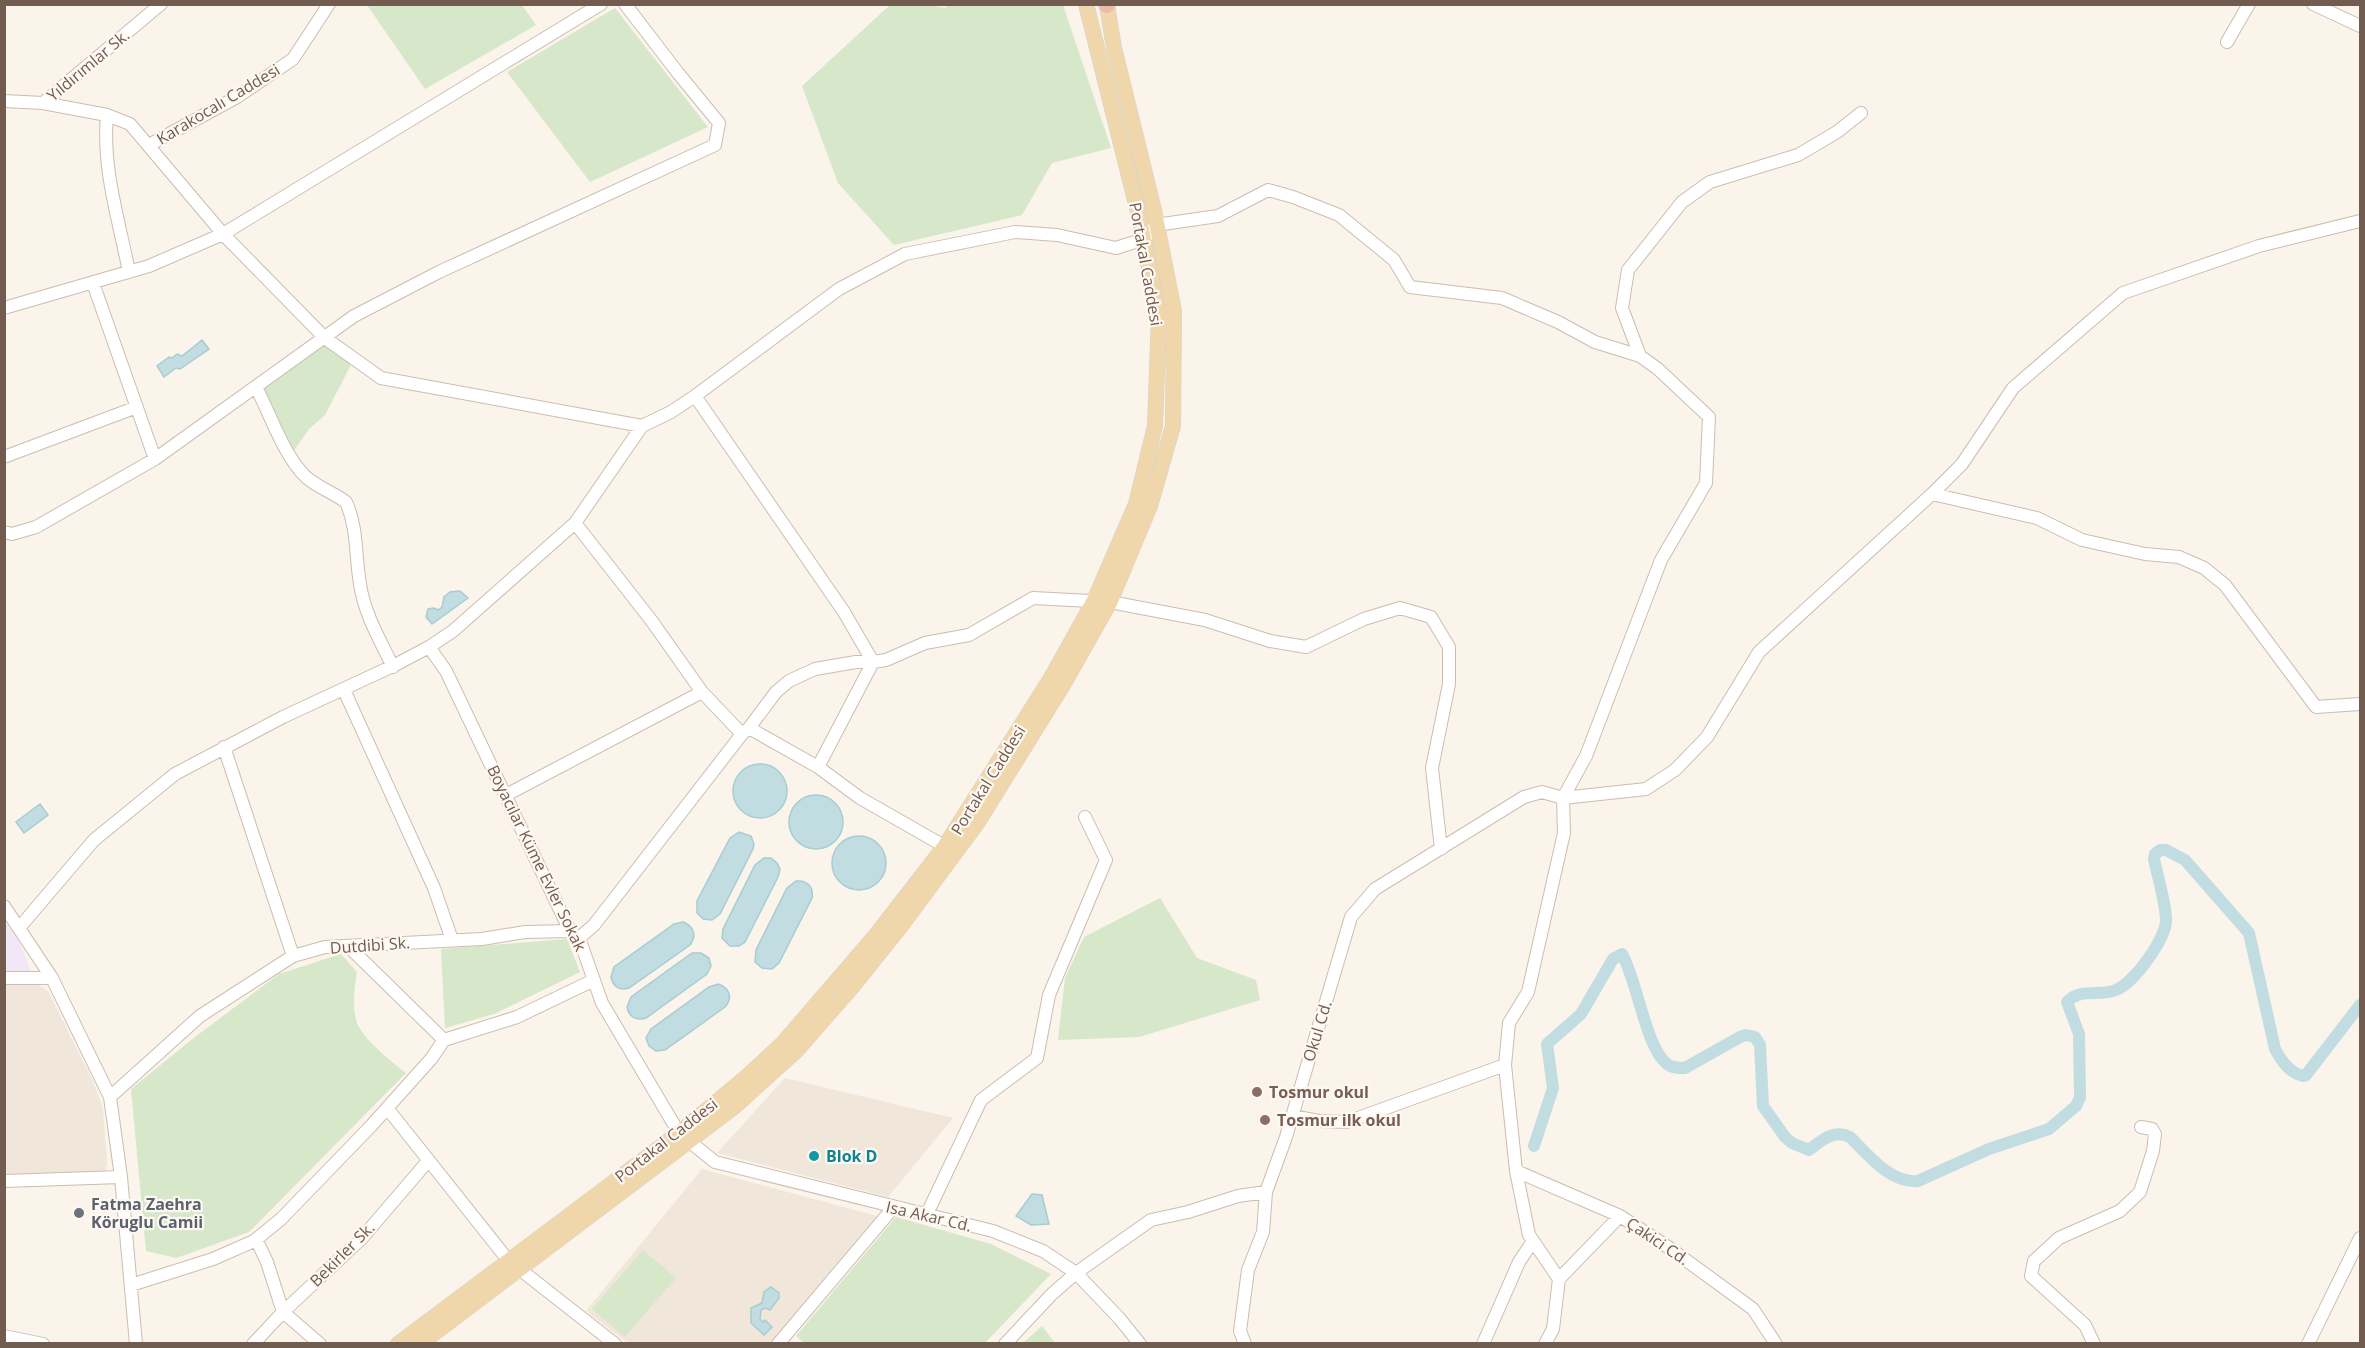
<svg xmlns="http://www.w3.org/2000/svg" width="2365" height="1348" font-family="'Open Sans',sans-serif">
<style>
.residential{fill:#f1e6da}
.education{fill:#f1e7f7}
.green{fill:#d6e7ca}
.water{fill:#c1dde2;stroke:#a8ccd2;stroke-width:1.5}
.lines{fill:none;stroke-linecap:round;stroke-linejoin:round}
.canal{stroke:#c1dde2;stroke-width:12}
.minor-casing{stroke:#cbbdb1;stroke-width:14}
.major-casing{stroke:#d8d1ce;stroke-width:16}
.highway-casing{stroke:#d8d1ce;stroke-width:18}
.minor{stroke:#fff;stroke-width:12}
.major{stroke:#f0d7ab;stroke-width:15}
.highway{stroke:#edbba9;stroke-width:16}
.education-dot{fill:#8d6e63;stroke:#fdf8f1;stroke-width:2}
.culture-dot{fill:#0f9aa8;stroke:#fdf8f1;stroke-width:2}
.worship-dot{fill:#6b7280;stroke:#fdf8f1;stroke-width:2}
.labels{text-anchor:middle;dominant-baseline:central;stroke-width:4.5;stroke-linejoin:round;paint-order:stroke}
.street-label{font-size:16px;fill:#725c50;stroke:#fdf8f1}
.education-label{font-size:16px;font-weight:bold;fill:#785e54;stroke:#fdf8f1;text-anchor:start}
.culture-label{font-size:16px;font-weight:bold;fill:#0d838f;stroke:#fdf8f1;text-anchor:start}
.worship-label{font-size:16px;font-weight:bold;fill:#5b616d;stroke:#fdf8f1;text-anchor:start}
</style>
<rect width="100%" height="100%" fill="#faf4eb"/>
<path class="residential" d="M5,984L38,985L48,991L93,1081L103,1109L107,1162L106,1170L48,1175L5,1174Z
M785,1078L953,1118L888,1197L717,1153Z
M702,1169L877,1216L770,1343H628L586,1311Z"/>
<path class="education" d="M4,921L18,938L32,975H5Z"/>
<path class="green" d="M949,4L1063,5L1111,148L1052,163L1022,215L894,245L838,183L802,86L890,5H929L945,8Z
M367,5H522L536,25L425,89Z
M615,8L708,127L590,182L507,72Z
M325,341L353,361L325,415L309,429L293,452L260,388Z
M1160,898L1197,958L1256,980L1260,1000L1139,1037L1058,1040L1065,978L1084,937Z
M567,939L580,972L494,1014L445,1028L441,949Z
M341,954L357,972C354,989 352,1007 357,1023C363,1039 393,1063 406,1073L249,1232L176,1258L146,1251L131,1089L195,1037L279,974Z
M896,1217L991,1244L1051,1274L985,1343H804L796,1336Z
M643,1250L676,1278L625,1337L592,1309Z
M1042,1326L1055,1343H1023Z"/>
<path class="water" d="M202,340L209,349L180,369L176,368L164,377L157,366L169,357L172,358L177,354L182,356Z
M460,591L468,598L432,624L426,617L428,609L434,608L438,610L442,607L444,597L450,592Z
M733 791a27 27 0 1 1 54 0a27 27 0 1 1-54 0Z
M789 822a27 27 0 1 1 54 0a27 27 0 1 1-54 0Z
M40,804L48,815L24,833L16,822Z
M739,832L751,836L754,844L753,849L720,914L712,920L703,919L697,913V901L730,838Z
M832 863a27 27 0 1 1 54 0a27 27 0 1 1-54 0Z
M764,858H771L777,863L780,869L778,877L745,942L739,946H730L722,938L723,929L755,865Z
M796,881C807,880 814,887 812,898L779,963L772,969L762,968L755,962L756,950L787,888Z
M683,922C694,926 697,936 690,945L629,988C620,991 613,987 611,977L614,967L674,924Z
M692,953H701L709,958L711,966L707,974L646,1018C636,1021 629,1017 627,1007L631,997Z
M718,984C730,988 733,998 725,1007L665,1050L656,1051L649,1046L646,1038L651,1029L709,987Z
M1032,1194L1042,1195L1049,1224L1031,1225L1016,1216Z
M771,1287L779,1293V1298L770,1310L765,1308L761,1310L760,1319L763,1322L765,1320L772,1327L764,1335L751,1323V1308L762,1303L764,1292Z"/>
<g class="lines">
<path class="canal" d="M1534,1146L1553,1088L1547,1044L1581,1014L1613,959L1622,954C1637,980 1646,1048 1667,1064C1672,1068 1678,1068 1685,1068L1740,1037L1746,1035L1755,1037L1760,1045L1763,1106L1785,1137L1792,1143L1809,1150C1822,1140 1834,1129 1850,1137C1868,1155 1891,1184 1918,1181L1989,1149L2049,1129L2076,1106L2080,1097L2079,1034L2067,1002C2081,987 2100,997 2116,990C2134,983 2167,938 2166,919C2165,900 2158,878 2154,859L2155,854L2160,850H2166L2185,860L2249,933L2275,1049C2282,1062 2289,1072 2303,1076L2306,1075L2360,1005"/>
<defs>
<path id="minor" d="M2313,4L2360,26
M2227,42L2249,4
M4,101L43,103L107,115L130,124L223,234L325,338L381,378L642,426L671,412L695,396L839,289L905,254L1015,232L1057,235L1116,248L1144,239L1156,225L1218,216L1268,190L1293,197L1339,215L1394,260L1410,287L1502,298L1558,322L1595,342L1640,356L1658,369L1709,417L1706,483L1661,560L1586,756L1563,798L1564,833L1528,992L1509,1023L1505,1065L1516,1171L1529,1235L1559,1279L1553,1329L1545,1344
M43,103L161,4
M107,115C102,169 119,220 129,272
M149,145L237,97L293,59L329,4
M93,283L155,459
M4,308L149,266L223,234L601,4
M1640,356L1622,308L1628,270L1682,202L1710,182L1798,155L1837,132L1861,113
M256,387C270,414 284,456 306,477C317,487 334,493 346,502C358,529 355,555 360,584C364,613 380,640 393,667
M695,396L844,612L873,662L818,767
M4,457L137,407
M1932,494L2037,518L2082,540L2145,554L2179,557L2204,568L2225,585L2316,707L2360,704
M575,523L651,620L702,692L742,734L749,728L818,767L860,798L951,850
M4,532L12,534L36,527L155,459L354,316L439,272L715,145L719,123L678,73L625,4
M429,647L446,671L570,931L579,938L602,1003L679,1133L715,1162L993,1231L1043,1251L1076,1273L1119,1318L1140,1344
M344,690L434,888L452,940
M749,728L776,692L789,681L815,669L856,662H873L886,660L925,643L969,635L1033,598L1110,602L1205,620L1270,641L1306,647L1364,619L1400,608L1431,617L1449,647V684L1432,768L1441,849
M224,747L293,956
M506,795L702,692
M4,906L52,978L110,1097L121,1177L136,1344
M19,928L94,840L175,774L283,717L395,665L429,647L453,631L575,523L642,426
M579,938L594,925L742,734
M348,946L444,1040
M4,978H52
M110,1097L200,1016L293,956L325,947L482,939L525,932L570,931
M387,1108L508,1260L615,1344
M1292,1116L1319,1121L1347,1122L1505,1065
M1516,1171L1620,1216L1668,1247L1753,1309L1776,1344
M4,1181L121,1177
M926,1216L981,1100L1037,1058L1049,995L1106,860L1085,817
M256,1239L267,1262L283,1312L320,1344
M1559,1279L1620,1216
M131,1285L213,1259L254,1241L281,1219L371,1126L431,1059L444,1040L517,1017L594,980
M4,1336L43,1344
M253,1344L283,1312L362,1238L428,1161
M778,1344L893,1208
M1005,1344L1052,1294L1076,1273L1151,1220L1188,1212L1238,1196L1266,1192L1286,1137L1351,917L1375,889L1524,797L1542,792L1563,798L1646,789L1675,770L1707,737L1759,652L1932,494L1962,464L2013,388L2123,293L2259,246L2360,221
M1245,1344L1240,1331L1248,1270L1263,1232L1266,1192
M1483,1344L1519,1262L1533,1241
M2094,1344L2085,1325L2031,1276L2034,1261L2059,1238L2120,1211L2140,1192L2153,1151L2155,1134L2152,1129L2141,1127
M2308,1344L2360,1238"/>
<path id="major" d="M398,1344L679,1133L743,1080L783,1043L876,935L945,846L1051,678L1094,601L1136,504L1155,426L1159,316L1138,212L1086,4
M420,1344L734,1107L797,1050L853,986L901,926L978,822L1063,685L1110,602L1150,506L1173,426L1174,311L1154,210L1114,48L1107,5"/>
<path id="highway" d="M1107,5V4"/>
</defs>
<use href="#minor" class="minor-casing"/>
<use href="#major" class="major-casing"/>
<use href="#highway" class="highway-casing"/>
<use href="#minor" class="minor"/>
<use href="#major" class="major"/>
<use href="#highway" class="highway"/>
</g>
<g class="education-dot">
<circle cx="1257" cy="1092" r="6"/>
<circle cx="1265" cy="1120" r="6"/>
</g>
<circle class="culture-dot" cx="814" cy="1156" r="6"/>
<circle class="worship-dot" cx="79" cy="1213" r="6"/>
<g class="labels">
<g class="street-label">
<text transform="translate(88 65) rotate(-40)">Yıldırımlar Sk.</text>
<text transform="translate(218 104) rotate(-31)">Karakocalı Caddesi</text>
<text transform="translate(1146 264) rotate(80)">Portakal Caddesi</text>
<text transform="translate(988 780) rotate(-58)">Portakal Caddesi</text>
<text transform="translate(537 858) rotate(64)">Boyacılar Küme Evler Sokak</text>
<text transform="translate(370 945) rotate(-4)">Dutdibi Sk.</text>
<text transform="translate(1317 1031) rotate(-73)">Okul Cd.</text>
<text transform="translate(666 1140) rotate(-38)">Portakal Caddesi</text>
<text transform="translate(929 1216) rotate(13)">Isa Akar Cd.</text>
<text transform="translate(1658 1241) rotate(34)">Çakici Cd.</text>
<text transform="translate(342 1254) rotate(-45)">Bekirler Sk.</text>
</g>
<g class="education-label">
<text x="1269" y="1092">Tosmur okul</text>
<text x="1277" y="1120">Tosmur ilk okul</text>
</g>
<g class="culture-label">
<text x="826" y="1156">Blok D</text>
</g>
<g class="worship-label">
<text x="91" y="1204">Fatma Zaehra<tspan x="91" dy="18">Köruglu Camii</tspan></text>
</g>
</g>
<rect width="2365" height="1348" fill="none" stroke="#725c50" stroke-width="12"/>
</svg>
